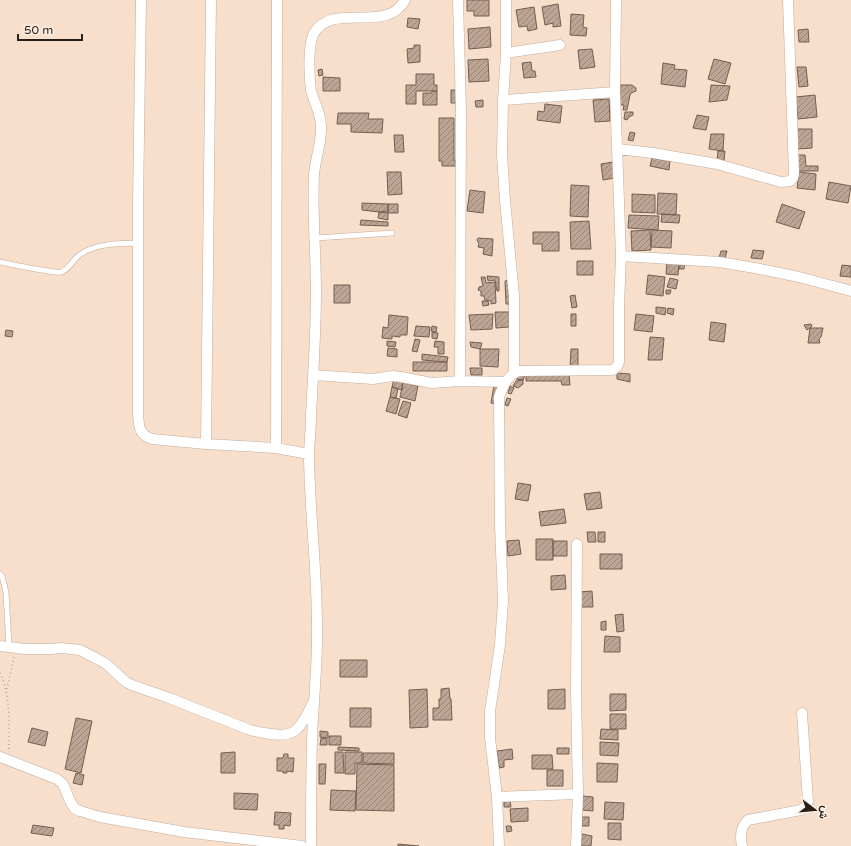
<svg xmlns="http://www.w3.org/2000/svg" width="851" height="846" font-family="'Varela Round',Vazirmatn,sans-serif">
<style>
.building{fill:url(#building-hatch);stroke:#735e4f}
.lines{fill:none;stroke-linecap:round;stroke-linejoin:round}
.lane-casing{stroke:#c3ac9a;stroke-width:6}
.street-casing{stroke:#c3ac9a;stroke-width:11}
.path{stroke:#b8a596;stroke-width:1.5;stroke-dasharray:1 3;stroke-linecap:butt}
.lane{stroke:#fff;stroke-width:5}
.street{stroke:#fff;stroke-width:10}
</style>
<defs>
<pattern id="building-hatch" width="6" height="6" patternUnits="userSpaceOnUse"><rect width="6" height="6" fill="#bca594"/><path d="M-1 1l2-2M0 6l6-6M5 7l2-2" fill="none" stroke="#998678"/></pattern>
</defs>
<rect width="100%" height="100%" fill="#f7dfcc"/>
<path class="building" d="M467,0H489V16H474V11H467Z
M558,4L561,26L553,27V23L545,25L542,7Z
M534,7L537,29L528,31L527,26L519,27L516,10Z
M571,14L584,15L583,27L587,28L586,36L570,35Z
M408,18L420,19L418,29L407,27Z
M490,27L491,47L469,49L468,29Z
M808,29L809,42H799L798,30Z
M414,45H420V62L408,63L407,49L414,48Z
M592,49L595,67L580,69L578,50Z
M488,59L489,81L469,82L468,60Z
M714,59L731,63L725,84L708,79Z
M531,62L532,71H535L536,77L524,78L522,63Z
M663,63L675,65L674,69L687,70L685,87L661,84Z
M797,67H806L808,86L799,87Z
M322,69L323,75L319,76L318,70Z
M416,74H434V85H437V91H416V104H406V85H416Z
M323,77L340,78V91H323Z
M620,85H632L636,88V91L631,93L630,95L627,110H623L624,105H620Z
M711,85L730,86L727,100L709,102Z
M451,90H458V103H451Z
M432,91H437V105H423V93H432Z
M815,95L817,117L798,119L796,97Z
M609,99L610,121L595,122L593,100Z
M483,100V107H476L475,101Z
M545,104L562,106L560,123L537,120L538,111L544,112Z
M625,112H633V115L629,117L627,120L624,119Z
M338,113H369L368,119H383L382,133L351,132V124H337Z
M697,115L709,117L706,130L693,128Z
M439,118H454V161H456V166H442V161H439Z
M797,129H812V148L797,149Z
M630,132L635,133L633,141L628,140Z
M711,134H724L723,151L709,149Z
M394,135H403L404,152H395Z
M718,151H725L724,161H717Z
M798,155H805L806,166H818V171H798Z
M652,158L670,161L669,170L650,166Z
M613,162L614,178L603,180L601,164Z
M387,172H401L402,194L388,195Z
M799,172L816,174L815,190L797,188Z
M829,182L851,186L848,203L826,199Z
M571,185L589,186L588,217L570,216Z
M470,190L485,192L483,213L467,211Z
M658,193L677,194L676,215L657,214Z
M632,194L655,195V213L632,212Z
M362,203L388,204V211L379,212L362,210Z
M388,204H398V213H388Z
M782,204L805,212L799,229L776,222Z
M379,212L388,213V220L378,218Z
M662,214L680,215L679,223L661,222Z
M629,215L659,216L658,230L628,228Z
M361,220L388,222V226L360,225Z
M589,221L591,249H571L570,222Z
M650,230L651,250L632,251L631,231Z
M652,230L672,231L671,248L651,247Z
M533,232H559V251H542V244H533Z
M478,238L493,239L492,256L483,254L484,248L478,247L479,244L477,240Z
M753,250L764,251L762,259L751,258Z
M721,251H727L725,258H719Z
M577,261H593V275H577Z
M667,261L679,262L678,275L666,274Z
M681,262L685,263L684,269H679Z
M842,265L851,266V277L840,276Z
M648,275L665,277L663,296L646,294Z
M487,276L499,277V291H497L495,280L488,281Z
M481,277H485L486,283L495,282L496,303L491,304V301L485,300L484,296H481V291L478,290L479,287L483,286Z
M670,278L678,280L676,289L667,287Z
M510,280L511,304H506L505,281Z
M334,285H350V303H334Z
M666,290H671L670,294H666Z
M575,295L577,307L572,308L570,296Z
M482,301H488L489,305L483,306Z
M656,307L666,308L665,315L656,313Z
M668,308L674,309L673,315L667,313Z
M495,312H509V327L496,328Z
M493,314L492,329L471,330L469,315Z
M571,314H576V326H571Z
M636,314L654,316L652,332L634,330Z
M389,315L408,317L407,335H400V337L392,336V339L382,338L383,327L388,328Z
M711,322L726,324L724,342L709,340Z
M811,324L812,326L807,330L804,325Z
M416,326L430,327L429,337L414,336Z
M432,326L437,327L436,332L431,331Z
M810,328H823L821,337L819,339L820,343H808Z
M6,330L13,331L12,337L5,336Z
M432,332L438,333L437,339L432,338Z
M650,337L664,338L662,360H648Z
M415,339L420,340L417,352L412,351Z
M387,341L396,342L395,347L387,346Z
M435,341L444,342V354H438V347H434Z
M470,342L482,343L480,349L471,347Z
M388,348L397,349V357L387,356Z
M480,349H499L498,367L480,366Z
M571,349H578V367H570Z
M422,354L448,357L447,362L422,360Z
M413,362H447V371H413Z
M470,368H482V375H471Z
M617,373L630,374V382L617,379Z
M519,374L525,375L523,380L516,379Z
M569,374L570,385H562L561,381H526V375Z
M394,379L403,382L402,390L392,387Z
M523,380V384L518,388L513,386L516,381Z
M403,382L418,386L415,401L400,397Z
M494,385H500L497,404L491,403Z
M510,386L514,388L511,394L508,393Z
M392,387L398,389L396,398L390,397Z
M390,397L400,399L396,414L386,411Z
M507,398L511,399L508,406L505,405Z
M403,401L411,403L407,418L398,415Z
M518,483L531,485L528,501L515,499Z
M600,492L602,508L587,510L584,494Z
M564,509L566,523L541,526L539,512Z
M587,532H595L596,542H588Z
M598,532H605V542H598Z
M536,539H553V560H536Z
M519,540L521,554L508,556L507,541Z
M553,541H567V556H553Z
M600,554H622V569H600Z
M565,575L566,589L551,590V576Z
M592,591L593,607H579V592Z
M623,614L624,631L617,632L615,615Z
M606,621V630H601V622Z
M605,636L620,637V652H604Z
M340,660H367V677H340Z
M449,688L450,699H451L452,720H433V708H439V699H441V689Z
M427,689L428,727L410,728L409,690Z
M565,689V709H548V690Z
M610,694H626V710L610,711Z
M350,708H371V727H350Z
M610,714H626V729H610Z
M76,718L92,721L81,773L65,769Z
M32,728L48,732L45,746L28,742Z
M601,729L618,730V740L600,739Z
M320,731L328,732V738L320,737Z
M329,736H341V745H329Z
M321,738L327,739V745H320Z
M600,742L619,743L618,756L600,755Z
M338,747L359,748V751L338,750Z
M557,748H569V754H557Z
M512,749L513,759L504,760V767L499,768L497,751Z
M235,752V773H221V753Z
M335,752H343L344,773H335Z
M345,752H362V763H355V774H345Z
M363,753H394V764L363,763Z
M284,754H288V758H294L293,772L287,771V773H283V771H277V758H283Z
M532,755H552L553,769H532Z
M597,763L618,764L617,782H597Z
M319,764H326L325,784H319Z
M357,764L394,765V811L356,810Z
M547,770H563V786H547Z
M76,773L84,775L82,785L73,783Z
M331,790L356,791L355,811L330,810Z
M234,793L258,794L257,810L234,809Z
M583,796L593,797V811L582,810Z
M510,801L511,807H504V802Z
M605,802L624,803L623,820L604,819Z
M528,808V821L511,822L510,809Z
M275,812L291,813L290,826L284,825V829H279V825H274Z
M582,817H589V826H582Z
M608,823H621V840L608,839Z
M33,825L54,828L52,836L31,833Z
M506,826H511L512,831L507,832Z
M582,834L592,836L591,846H581Z
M398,844L419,846H398Z"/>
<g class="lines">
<defs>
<path id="lane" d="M315,238L392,233
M0,262C14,265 28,268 42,270C48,271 55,273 61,272C70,270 73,258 81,254C97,243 119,244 138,243
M0,574L2,576L6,592L9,647"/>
<path id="street" d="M141,0L138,203V413C139,426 138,434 152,439L206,444L276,448L309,454
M458,0L461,111L460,381
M506,0V53L503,100L502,155L505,200L514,296V373
M506,53L560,45
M503,100L615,92
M618,149L653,153L717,164L781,182L790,181L793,178L794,173L788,0
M621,256L719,262L755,268L799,277L851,291
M313,375L373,379L393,376L401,377L432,383L460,381L506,382
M206,444L211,0
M276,448L277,0
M577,544L576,691L578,794
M0,646L25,649H51L62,648L80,650L105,663L126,682L132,685L169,698L250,730C262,733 286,739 296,730C304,723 308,712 313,703
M0,757L57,779L63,784L70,801L75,809L80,811L100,817L184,832L302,846
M497,797L578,794L576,846
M311,846C311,811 311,775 312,740C313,706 317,672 317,638C318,578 310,518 309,458C309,444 311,430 311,416C313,374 316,333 316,291C316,253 312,214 314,175C315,160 321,145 321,130C322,115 314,103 311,90C309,76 308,48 313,35C330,0 387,35 405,0
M499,846L497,797L490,738V711L500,645L503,601L500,525L499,397C503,386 507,376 519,371L613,370L617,367L619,362V305L621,256L615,92L616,0
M742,846C740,836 740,827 748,820L801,810L806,806L808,801L802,713"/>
</defs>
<use href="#lane" class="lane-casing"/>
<use href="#street" class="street-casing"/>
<path class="path" d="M0,673C11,695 9,727 9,752
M6,693L14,657"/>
<use href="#lane" class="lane"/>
<use href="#street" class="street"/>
</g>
<g transform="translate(815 810) rotate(106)" stroke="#fdeee3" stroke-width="3" paint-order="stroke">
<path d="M0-3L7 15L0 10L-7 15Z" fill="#281f18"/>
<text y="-6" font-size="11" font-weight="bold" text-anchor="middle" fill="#281f18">ش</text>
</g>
<path d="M18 34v6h64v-6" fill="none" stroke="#281f18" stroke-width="2"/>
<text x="24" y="34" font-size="12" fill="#281f18" stroke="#fdeee3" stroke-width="3" paint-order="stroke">50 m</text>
</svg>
